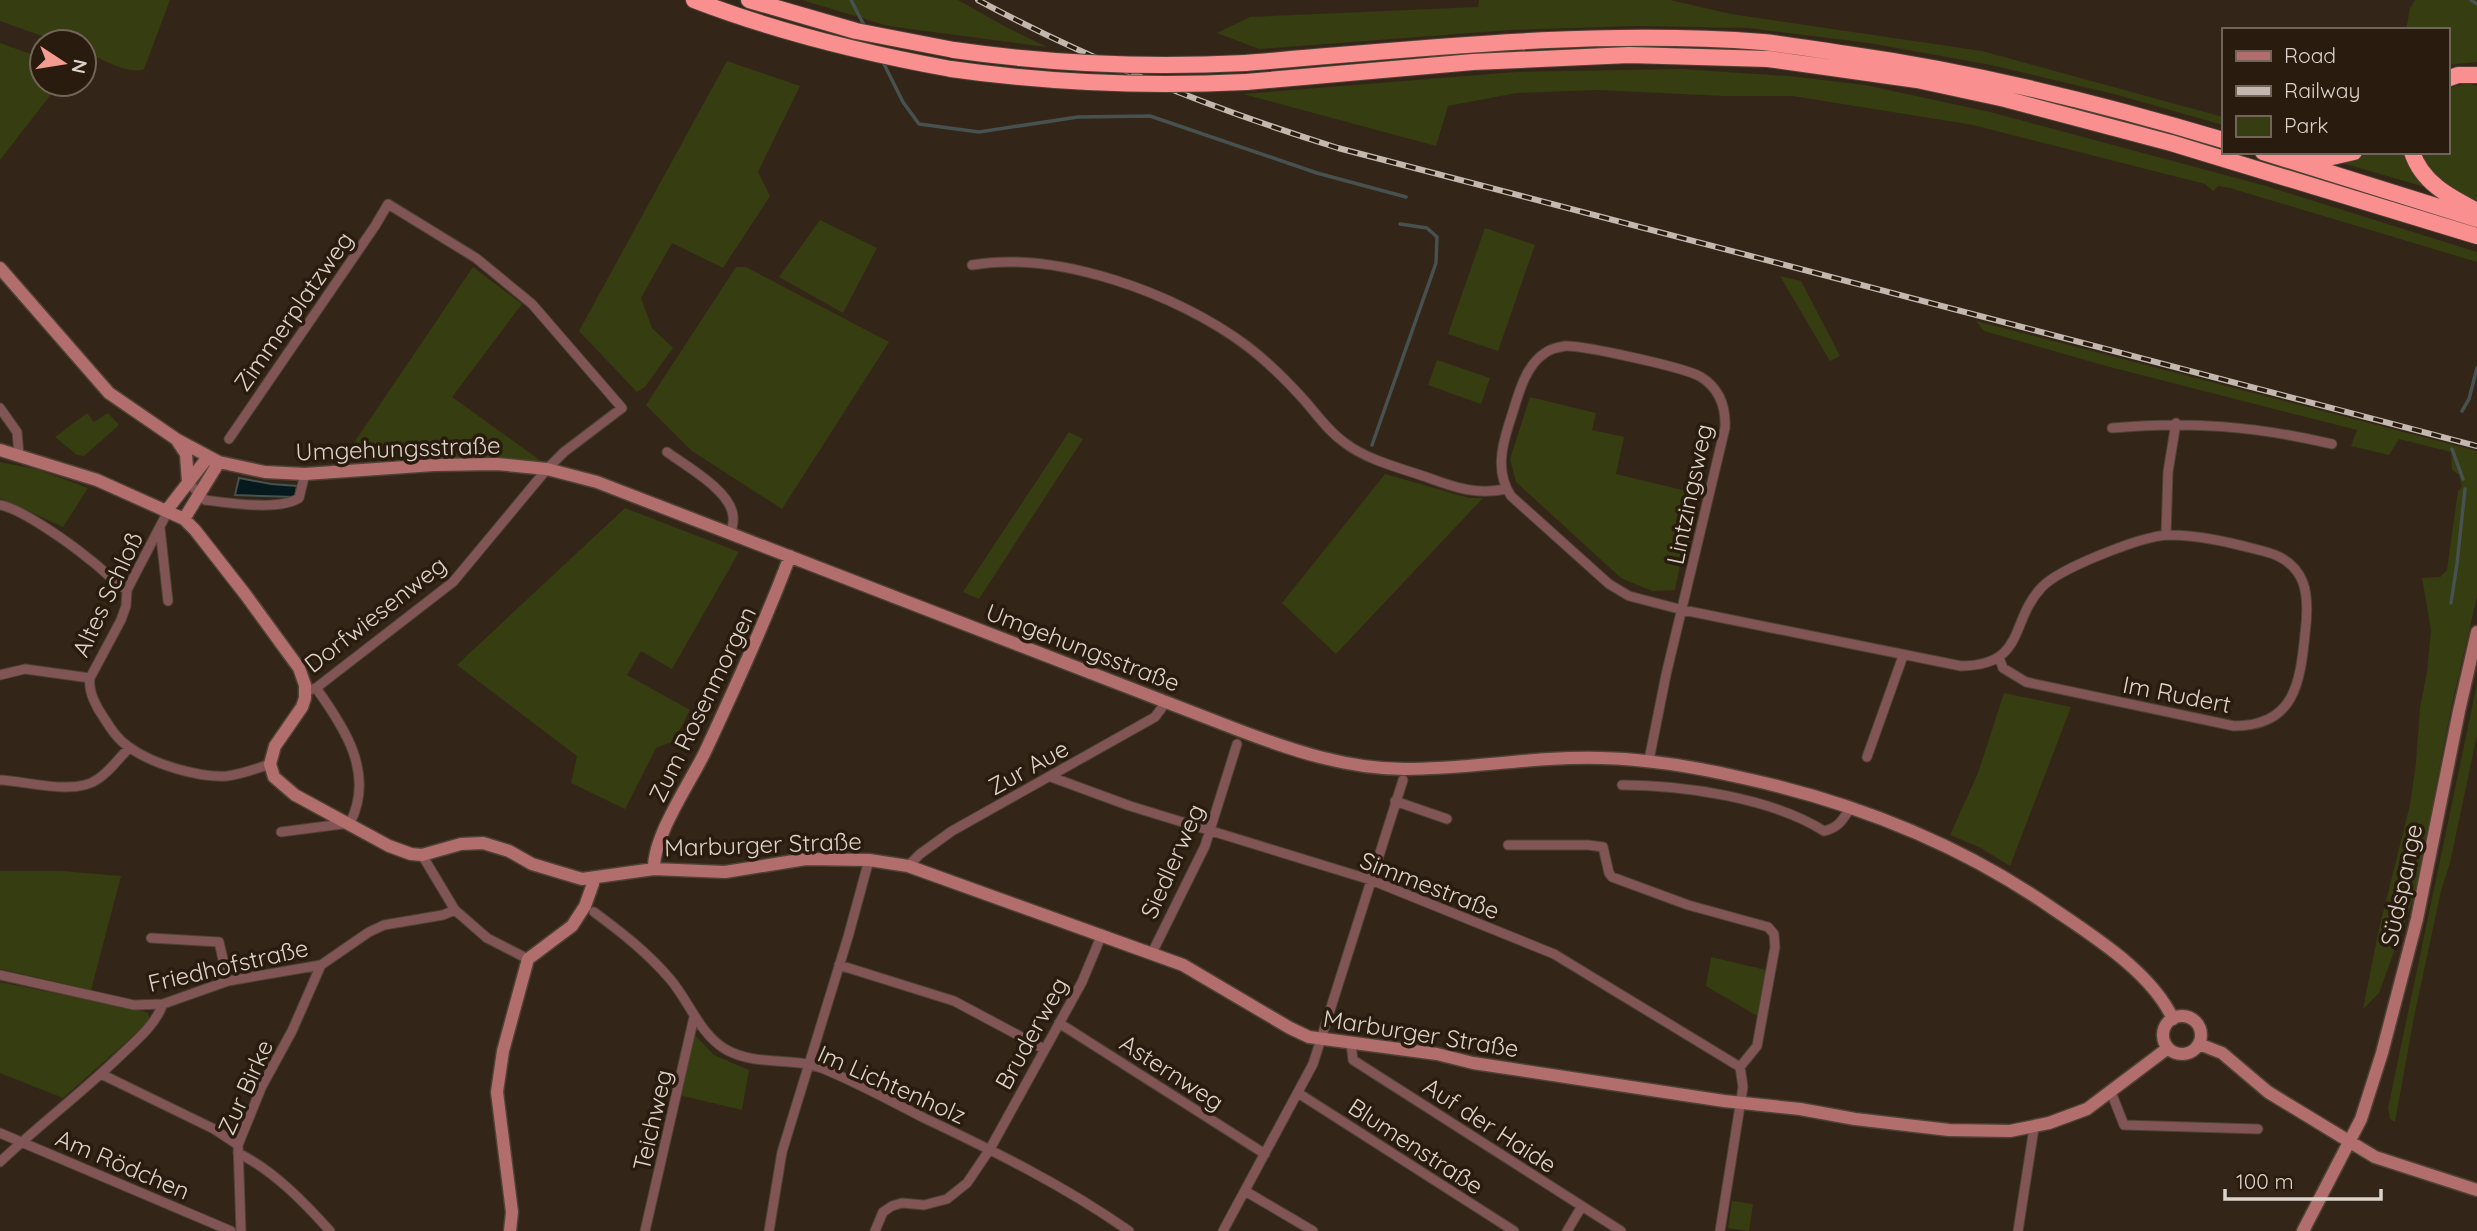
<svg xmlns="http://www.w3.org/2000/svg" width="2477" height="1231" font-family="Quicksand,sans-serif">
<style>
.green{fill:#363d10}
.water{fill:#06191c;stroke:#465150;stroke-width:2}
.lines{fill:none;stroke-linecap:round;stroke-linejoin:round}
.stream{stroke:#465150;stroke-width:3.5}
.street-casing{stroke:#4e4235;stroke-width:11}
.secondary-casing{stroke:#4e4235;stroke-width:15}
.highway-casing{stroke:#4e4235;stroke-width:18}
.street{stroke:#815555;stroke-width:9}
.secondary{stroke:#b26d6d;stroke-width:12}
.highway{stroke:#fa8f90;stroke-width:16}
.rail-casing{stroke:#c2b8af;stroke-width:6}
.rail{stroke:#291c0f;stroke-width:3.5;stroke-dasharray:10;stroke-linecap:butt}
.highway-bridge-casing{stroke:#4e4235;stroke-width:18;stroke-linecap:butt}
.highway-bridge{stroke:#fa8f90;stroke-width:16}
.labels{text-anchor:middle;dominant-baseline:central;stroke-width:7;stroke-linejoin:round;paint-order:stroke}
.street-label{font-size:24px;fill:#dcd3cb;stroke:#291c0f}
</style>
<rect width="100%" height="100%" fill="#332618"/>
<path class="green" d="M0,0H170L144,69C127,75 100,58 84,51V42H59L0,21Z
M802,0H958L1006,27L1047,47L888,26Z
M1479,0H1670L1731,14L1982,51L2223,117V125L2114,94L1991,65L1869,43L1748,28L1637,26L1510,30L1259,49L1217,33L1250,17L1478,7Z
M2415,0H2477V62L2447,65V30H2406L2410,8Z
M0,43L42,58V84H59L0,160Z
M727,61L800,86L758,172L770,196L723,268L672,243L641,298L652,328L673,348L645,387L637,392L579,331Z
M1680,69L1789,76L1865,85L1990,112L2266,186L2477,252V262L2230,188L2218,186L2213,191L2205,184L1973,125L1793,96H1723L1598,90L1517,93L1448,106L1436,146L1243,94L1516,72Z
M2467,83L2477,86V201C2452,187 2431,180 2420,152H2447V89Z
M2369,152H2409L2432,189L2342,163Z
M820,220L877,248L843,313L779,277Z
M1485,228L1535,245L1498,351L1448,334Z
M473,267L522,304L452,397L541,461L345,456Z
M736,267H746L889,342L782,509L692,451L646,405Z
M1780,276L1801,281L1840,356L1830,361Z
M1976,321L2477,451V597L2452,704L2415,894L2379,993L2363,1009L2378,933L2410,805L2416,763L2420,708L2427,672L2431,630L2422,578L2440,577L2447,570L2458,491L2462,487L2459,475L2452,470L2451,452L2399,439L2389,455L2351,446L2357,430L2106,366L1984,331Z
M1437,360L1490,378L1481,404L1428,385Z
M1530,397L1596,413L1592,430L1624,437L1616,474L1695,493L1675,590L1652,591L1621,578L1516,482L1510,459Z
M87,413L94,422L108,413L119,425L84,456L77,455L55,437Z
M1069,432L1083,439L979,599L963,592Z
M0,462L36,469L88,488L63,527L0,498Z
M1385,474L1469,498H1483L1336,654L1282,603Z
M625,508L739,552L672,669L641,651L627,675L690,710L674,741L656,748L625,809L571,783L577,756L457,665Z
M2477,684V735L2450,863L2441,891L2414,1017L2395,1122L2390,1119L2388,1108Z
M2004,693L2071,707L2010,866L1979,847L1950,835L1978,773Z
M0,871H61L121,876L91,990L0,969Z
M1711,957L1766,970L1759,1017L1706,986Z
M0,982L143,1011L148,1013L150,1021L63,1098L0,1073Z
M693,1033L714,1055L749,1070L742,1110L679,1095Z
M1732,1201L1753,1204L1749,1231L1728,1228Z"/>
<path class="water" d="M239,478L271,484L297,486L295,497L235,495Z"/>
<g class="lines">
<path class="stream" d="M851,0L866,29
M2471,0L2477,4
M882,60L903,102L919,124L979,132L1078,117L1150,116L1317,173L1406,197
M2462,411L2469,399L2477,368
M1372,445L1436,263L1437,237L1427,228L1400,224
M2452,449L2463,479
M2451,603L2457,564L2465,489"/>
<defs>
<path id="street" d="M972,265C1058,250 1178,294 1247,346C1268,362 1287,381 1305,401C1318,416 1329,432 1345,443C1369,461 1401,468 1429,478C1456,488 1477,495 1506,489
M0,408L17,432L19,455
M2112,428C2191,421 2254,426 2332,444
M229,439L375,226L388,204L476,258L532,304L622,408L564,452L547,469L453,582L316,688L306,691
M667,452C686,466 731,491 733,516C734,521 732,528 731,533
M188,482L205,500C228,503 280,511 299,498L305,474
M0,505C22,509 71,544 89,559C103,569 112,581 127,590
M160,528L168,601
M2166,535L2168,472L2176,423
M0,675L25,669L90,678
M90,678C88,691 96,707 104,718C111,729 118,740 129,747C152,764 199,778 227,776C242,774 256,769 270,764
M90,678L121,620L126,606L127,590L168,511
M1867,757L1903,656
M1649,760L1666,675L1725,428C1726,407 1720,389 1701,377C1687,368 1583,345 1565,346C1559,347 1550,349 1545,353C1523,367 1517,401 1509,424C1501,449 1496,473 1511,496L1609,584L1629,596L1683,610L1961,666C2027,665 2009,621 2042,587C2060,568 2142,536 2168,535C2200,535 2232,543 2263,551C2308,562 2310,595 2305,634C2300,684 2294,726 2234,726L2026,682L2003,668L1999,658
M1051,777L1130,806L1371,880L1554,954L1740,1067L1743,1087L1720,1231
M0,780C27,781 75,796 98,779C110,771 119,758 129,748
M1622,785C1683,785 1772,798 1824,831C1839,828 1843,819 1851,807
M1395,801L1447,819
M281,832L350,823C375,774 345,728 316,688
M1508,845H1588L1603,847L1609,873L1612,877L1688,905L1768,927L1774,934L1775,947L1757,1046L1740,1067
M422,855L455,910L487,938L528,959
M908,866L920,854L952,831L1155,717L1166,702
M594,912C621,932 648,953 670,979C689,1001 699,1033 725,1049C756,1067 792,1056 824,1069C858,1083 891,1101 924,1118C994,1151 1065,1186 1129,1231
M151,938L219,942L228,981
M1152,953L1205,846L1237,744
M839,965L954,1001L1044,1049
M0,975L134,1005L163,1004L228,981L321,965L369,932L384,925L443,915L455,910
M1059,1023L1265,1154
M1351,1044L1353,1060L1621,1231
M101,1074L214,1129L238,1145
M2111,1092L2124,1125L2258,1129
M1298,1093L1514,1231
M0,1133L231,1231
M238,1153C273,1170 304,1202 330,1231
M0,1162C39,1125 83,1092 122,1054C138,1039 155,1025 163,1004
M1245,1191L1313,1231
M241,1231L238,1145L262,1086L292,1031L321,965
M645,1231L694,1017
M769,1231L782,1152L848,937L869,860
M875,1231L883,1212L892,1206L902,1203L924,1205L947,1199L967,1183L990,1149L1082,982L1102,934
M1223,1231L1313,1064L1403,780
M1567,1231L1582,1206
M2018,1231L2034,1128"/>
<path id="secondary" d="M0,268L109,393L176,439L219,462L265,472L305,474L434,465L497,464L547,469L597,482L1241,731C1294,751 1348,769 1405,769C1471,769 1536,756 1601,758C1649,759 1696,767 1743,778C1853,802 1956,842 2049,906C2091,935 2151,971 2173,1019
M178,442L186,454L188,482
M0,450L97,480L184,519L195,530L245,594L299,668L305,685V698L302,707L275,746L270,764L274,777L295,795L389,846L411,854L422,855L461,844L483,843L509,851L532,864L582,879L654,869L725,872L806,859L869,860L908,866L1183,965L1290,1028L1309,1037L1437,1054L1473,1063L1724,1101L1800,1109L1855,1119L1949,1130L2010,1131L2049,1123L2087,1109L2168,1048
M167,510L208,457
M184,519L219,462
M654,869C653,836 690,783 705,752C735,688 765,623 790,556
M2163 1035a19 19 0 1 1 38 0a19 19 0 1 1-38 0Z
M2199,1044L2222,1053L2268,1092L2375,1157L2477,1190
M510,1231L512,1212L497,1092L503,1051L528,959L572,926L585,906L595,878
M2303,1231L2361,1119L2382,1053L2417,919L2459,711L2477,632"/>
<path id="highway" d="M694,0C777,32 863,53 951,69
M749,0L856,31L954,50
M1245,63C1416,49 1591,29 1763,42C1791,45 1819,50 1847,54C1975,72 2100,103 2223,140
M2447,79L2458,75H2477
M1246,82L1473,62L1629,55L1768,59L1917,80L2005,99L2171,143L2477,236
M2263,152L2477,219
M2412,152C2422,183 2450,197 2477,211
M2295,154L2332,157L2354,152"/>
</defs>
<use href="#street" class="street-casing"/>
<use href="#secondary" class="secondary-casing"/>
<use href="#highway" class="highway-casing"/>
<use href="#street" class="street"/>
<use href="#secondary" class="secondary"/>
<use href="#highway" class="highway"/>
<defs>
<path id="rail" d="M978,0C1093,62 1213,109 1338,148L2477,446"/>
</defs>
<use href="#rail" class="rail-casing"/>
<use href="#rail" class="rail"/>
<defs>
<path id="highway-bridge" d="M954,50C1051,64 1147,68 1245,63
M951,69C1049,83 1147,87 1246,82"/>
</defs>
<use href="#highway-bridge" class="highway-bridge-casing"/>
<use href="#highway-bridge" class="highway-bridge"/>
</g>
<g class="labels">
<g class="street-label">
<text transform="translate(293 311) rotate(-55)">Zimmerplatzweg</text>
<text transform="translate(398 448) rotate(-2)">Umgehungsstraße</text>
<text transform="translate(1689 494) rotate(-78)">Lintzingsweg</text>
<text transform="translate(107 594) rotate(-65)">Altes Schloß</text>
<text transform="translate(375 614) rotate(-38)">Dorfwiesenweg</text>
<text transform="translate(1083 647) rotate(21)">Umgehungsstraße</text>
<text transform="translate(2177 694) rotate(11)">Im Rudert</text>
<text transform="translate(702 704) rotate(-64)">Zum Rosenmorgen</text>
<text transform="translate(1028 767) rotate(-29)">Zur Aue</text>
<text transform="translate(763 844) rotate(-2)">Marburger Straße</text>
<text transform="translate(1172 861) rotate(-66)">Siedlerweg</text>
<text transform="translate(1430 885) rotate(21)">Simmestraße</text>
<text transform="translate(2401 885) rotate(-78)">Südspange</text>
<text transform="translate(228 965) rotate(-13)">Friedhofstraße</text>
<text transform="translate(1031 1033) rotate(-61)">Bruderweg</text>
<text transform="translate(1421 1033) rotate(9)">Marburger Straße</text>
<text transform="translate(1172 1072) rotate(33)">Asternweg</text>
<text transform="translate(892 1084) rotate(24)">Im Lichtenholz</text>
<text transform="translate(245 1087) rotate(-66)">Zur Birke</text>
<text transform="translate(652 1120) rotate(-77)">Teichweg</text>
<text transform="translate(1490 1125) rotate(33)">Auf der Haide</text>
<text transform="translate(1416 1146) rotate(33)">Blumenstraße</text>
<text transform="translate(123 1164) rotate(23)">Am Rödchen</text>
</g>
</g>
<rect x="2222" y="28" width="228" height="126" fill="#291c0f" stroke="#71655a" stroke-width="2"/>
<rect x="2236" y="51" width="35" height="10" fill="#b26d6d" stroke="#71655a" stroke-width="2"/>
<text x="2284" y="63" font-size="21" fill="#dcd3cb">Road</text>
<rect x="2236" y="86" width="35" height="10" fill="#c2b8af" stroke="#71655a" stroke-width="2"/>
<text x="2284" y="98" font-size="21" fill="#dcd3cb">Railway</text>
<rect x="2236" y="116" width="35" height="21" fill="#363d10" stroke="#71655a" stroke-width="2"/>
<text x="2284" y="133" font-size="21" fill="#dcd3cb">Park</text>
<g transform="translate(63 63) rotate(102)"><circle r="33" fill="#291c0f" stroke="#71655a" stroke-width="2"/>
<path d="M0-5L12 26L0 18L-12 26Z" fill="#f59c91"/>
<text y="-10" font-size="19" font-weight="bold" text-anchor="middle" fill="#dcd3cb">N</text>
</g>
<path d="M2225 1189v10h156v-10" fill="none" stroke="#dcd3cb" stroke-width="3.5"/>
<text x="2236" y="1189" font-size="21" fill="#dcd3cb" stroke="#291c0f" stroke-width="5" paint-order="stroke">100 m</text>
</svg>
